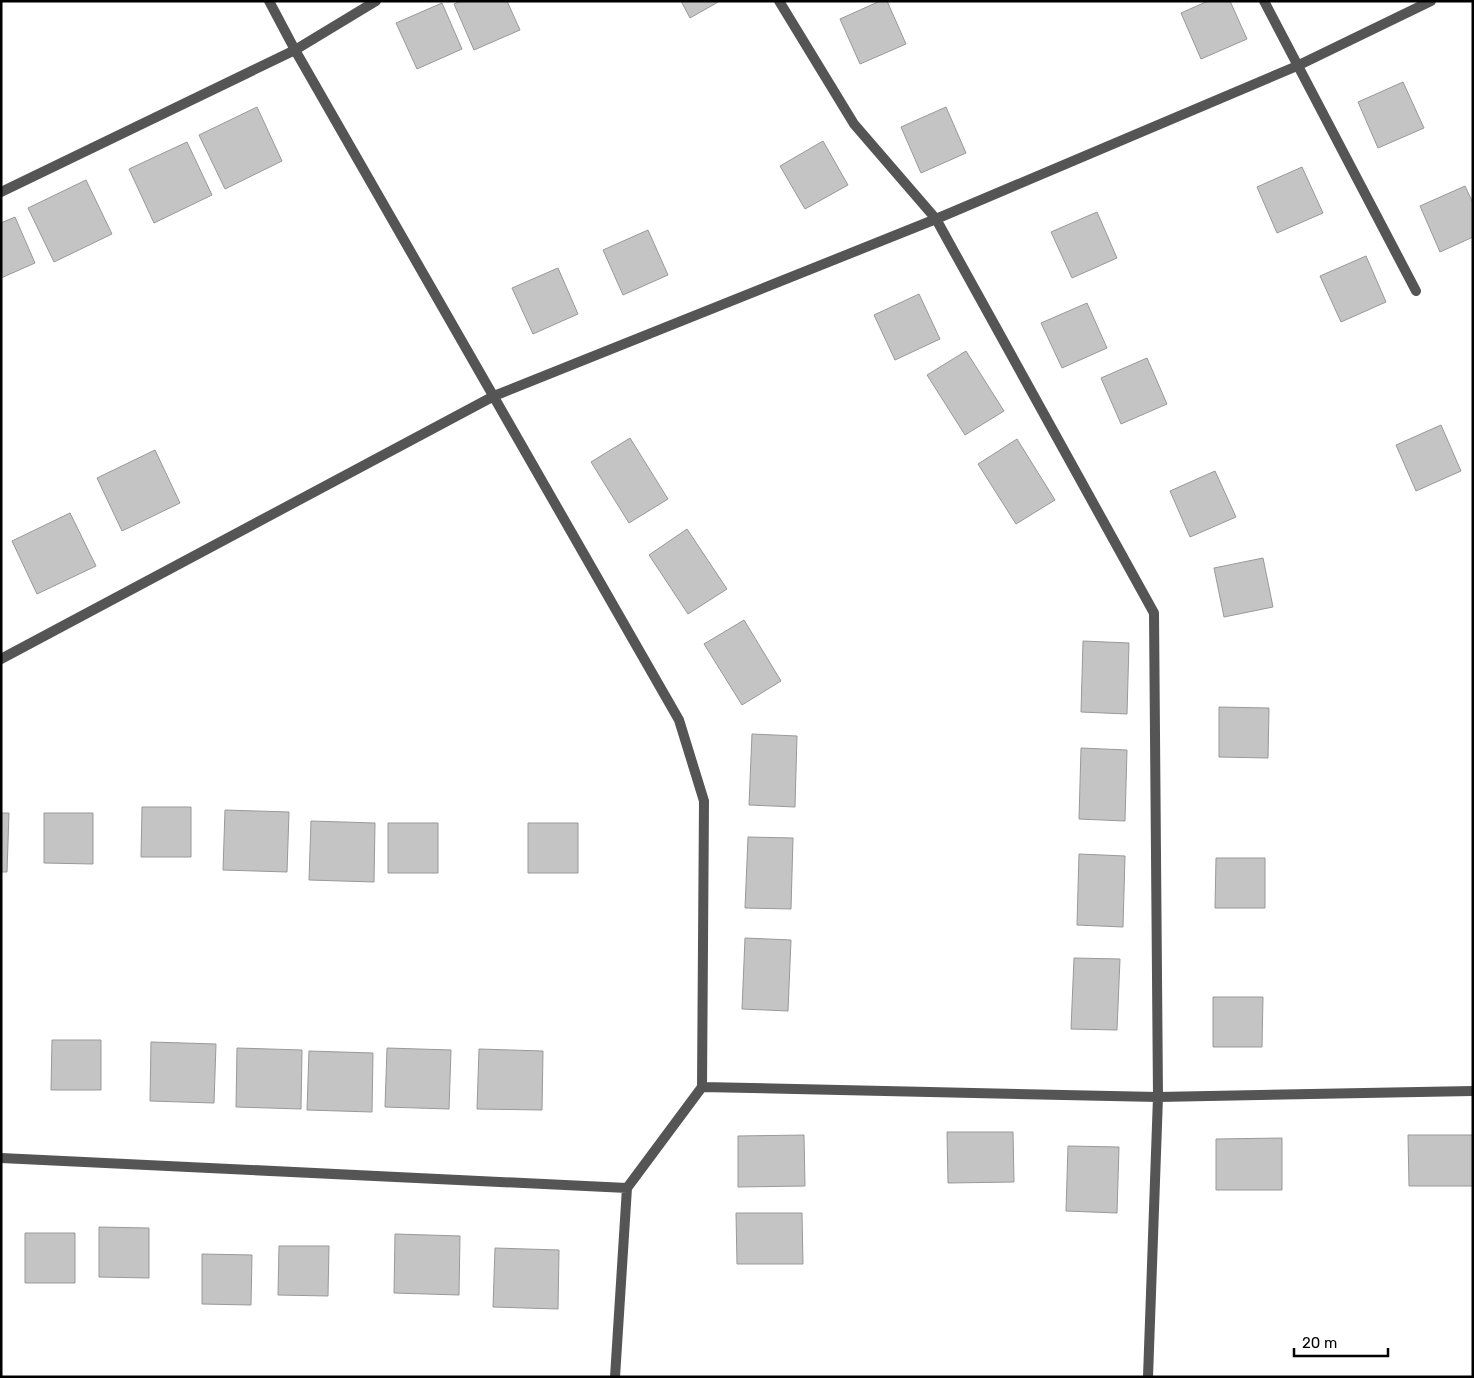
<svg xmlns="http://www.w3.org/2000/svg" width="1474" height="1378" font-family="Rubik,sans-serif">
<style>
.building{fill:#c4c4c4;stroke:#999}
.lines{fill:none;stroke-linecap:round;stroke-linejoin:round}
.street{stroke:#555;stroke-width:10}
</style>
<rect width="100%" height="100%" fill="#fff"/>
<path class="building" d="M461,1H507L520,30L474,50L454,4Z
M681,1H720L690,18Z
M880,1H887L906,44L860,64L840,19Z
M1208,1H1230L1247,39L1201,59L1181,13Z
M442,3L462,49L417,69L396,23Z
M1403,82L1424,128L1378,148L1358,102Z
M257,107L282,161L225,189L199,135Z
M946,107L966,153L921,173L901,127Z
M823,141L848,185L805,209L780,166Z
M187,142L212,195L154,223L129,169Z
M1302,167L1323,213L1277,233L1257,187Z
M86,180L112,234L54,262L28,208Z
M1465,186L1473,203V237L1440,252L1420,206Z
M1097,212L1117,258L1072,278L1051,232Z
M15,217L35,263L1,278V223Z
M648,230L668,275L623,295L603,250Z
M1366,256L1386,302L1341,322L1320,276Z
M558,268L578,314L533,334L512,288Z
M919,294L940,339L895,360L874,315Z
M1087,303L1107,348L1062,368L1041,323Z
M966,351L1004,411L965,435L927,375Z
M1147,358L1167,404L1121,424L1101,378Z
M1441,425L1461,471L1416,491L1396,445Z
M630,438L668,499L629,523L591,462Z
M1017,439L1055,500L1016,524L978,464Z
M155,450L180,503L122,531L97,478Z
M1215,471L1236,517L1190,537L1170,491Z
M70,513L96,566L37,594L12,541Z
M687,529L727,589L688,614L649,555Z
M1263,558L1273,607L1224,617L1214,568Z
M744,620L781,681L742,705L704,644Z
M1083,641L1129,643L1127,714L1081,712Z
M1219,707L1269,708L1268,758L1219,757Z
M752,734L797,736L795,807L749,805Z
M1081,748L1127,750L1125,821L1079,819Z
M142,807H191V857H141Z
M225,810L289,812L287,872L223,870Z
M1,813H9L7,872H1Z
M44,813H93V864L44,863Z
M311,821L375,823L374,882L309,880Z
M388,823H438V873H388Z
M528,823H578V873H528Z
M748,837L793,838L791,909L745,908Z
M1079,854L1125,856L1123,927L1077,925Z
M1216,858H1265V908H1215Z
M745,938L791,940L788,1011L742,1009Z
M1074,958L1120,959L1117,1030L1071,1029Z
M1213,997H1263L1262,1047H1213Z
M52,1040H101V1090H51Z
M151,1042L216,1044L214,1103L150,1101Z
M237,1048L302,1050L301,1109L236,1107Z
M387,1048L451,1050L449,1109L385,1107Z
M479,1049L543,1051L542,1110L477,1109Z
M309,1051L373,1053L372,1112L307,1110Z
M947,1132H1013L1014,1182L948,1183Z
M804,1135L805,1186L738,1187V1136Z
M1408,1135H1473V1186H1409Z
M1282,1138V1190H1216V1139Z
M1068,1146L1119,1147L1117,1213L1066,1211Z
M736,1213H802L803,1264H737Z
M99,1227L149,1228V1278L99,1277Z
M25,1233H75V1283H25Z
M395,1234L460,1236L459,1295L394,1293Z
M279,1246H329L328,1296L278,1295Z
M495,1248L559,1250L558,1309L493,1307Z
M202,1254L252,1255L251,1305L202,1304Z"/>
<g class="lines">
<path class="street" d="M269,1L295,50L679,720L704,801L702,1087L627,1188L615,1377
M779,1L854,124L936,219L1154,613L1158,1097L1148,1377
M1264,1L1416,291
M1,192L295,50L376,1
M1,659L494,396L936,219L1297,66L1431,1
M702,1087L1158,1097L1473,1091
M1,1158L627,1188"/>
</g>
<rect width="1474" height="1378" fill="none" stroke="#000000" stroke-width="5"/>
<path d="M1294 1348v8h94v-8" fill="none" stroke="#000000" stroke-width="2.5"/>
<text x="1302" y="1348" font-size="15" fill="#000000" stroke="#ffffff" stroke-width="4" paint-order="stroke">20 m</text>
</svg>
